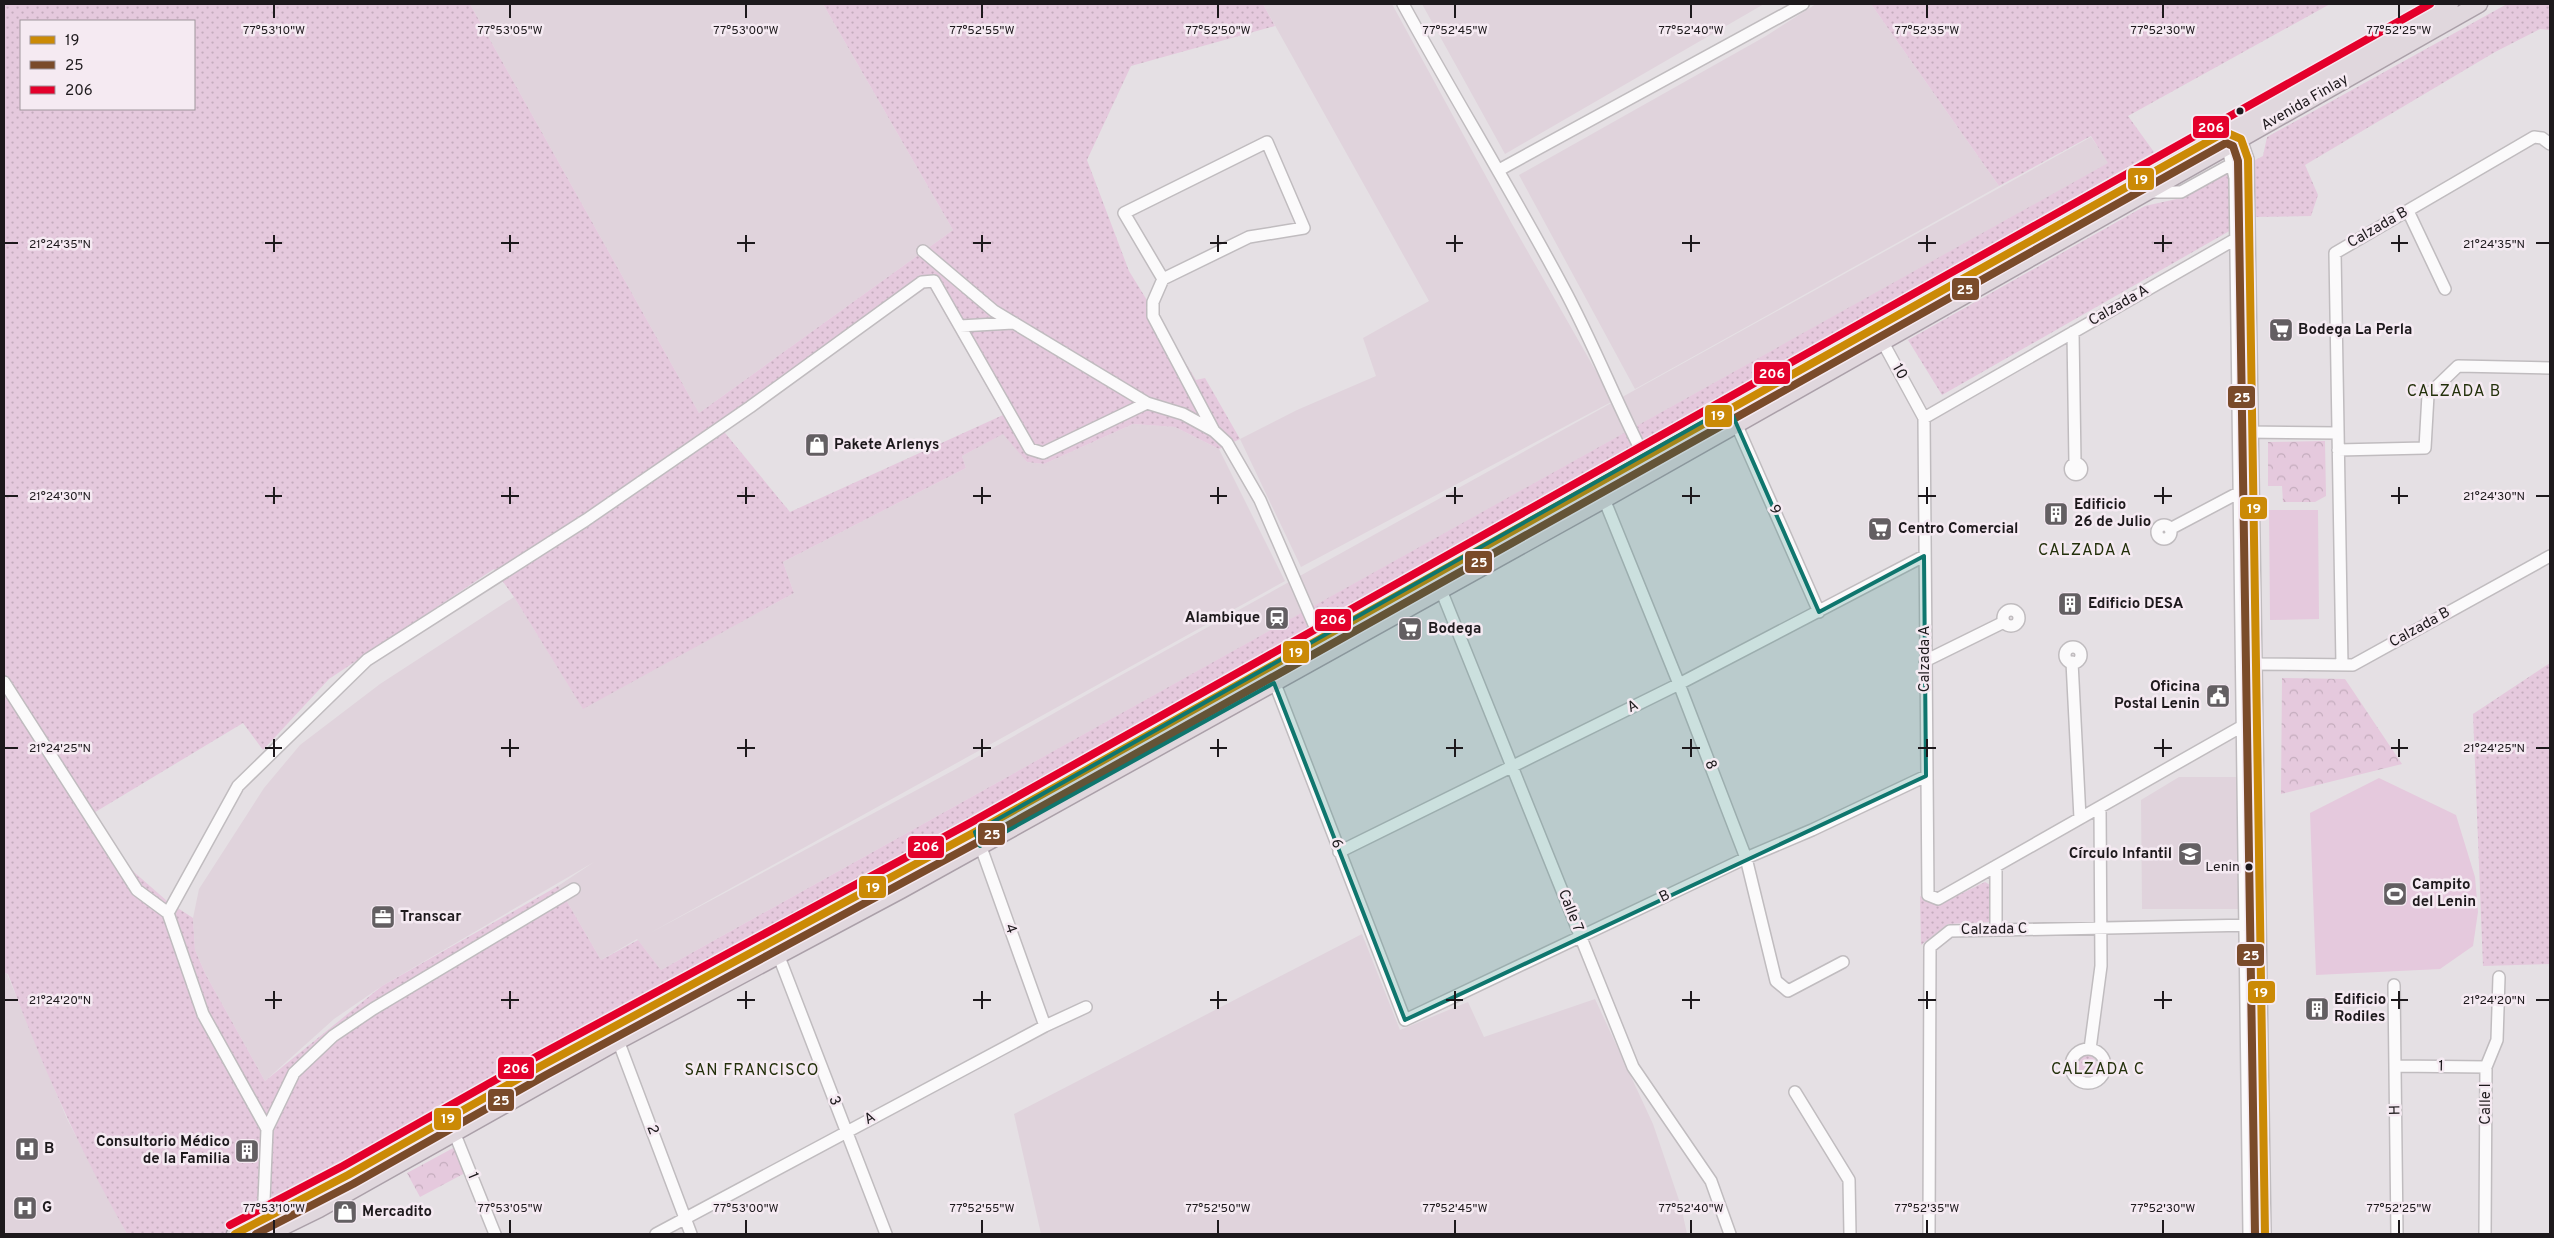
<svg xmlns="http://www.w3.org/2000/svg" width="2554" height="1238" font-family="Overpass,sans-serif">
<style>
.built{fill:#e0d3dc}
.grass{fill:url(#grass-dots);fill-rule:evenodd}
.park{fill:url(#park-crowns)}
.garden{fill:#e5c9dd}
.lines{fill:none;stroke-linecap:round;stroke-linejoin:round}
.minor-casing{stroke:#c0bcbf;stroke-width:14}
.highway-casing{stroke:#aba0a9;stroke-width:19}
.minor{stroke:#fbfafb;stroke-width:11}
.highway{stroke:#e0d7dd;stroke-width:16}
.bus-1-casing{stroke:#f5eaf2;stroke-width:11}
.bus-2-casing{stroke:#f5eaf2;stroke-width:11}
.bus-3-casing{stroke:#f5eaf2;stroke-width:11}
.bus-1{stroke:#cb8a06;stroke-width:8}
.bus-2{stroke:#7a4b2a;stroke-width:8}
.bus-3{stroke:#e4002b;stroke-width:8}
.marked{fill:#0f766e;fill-opacity:0.2;stroke:#0f766e;stroke-width:4;stroke-linejoin:round}
.ticks{fill:none;stroke:#1d191c;stroke-width:2}
.bus-dot{fill:#1d191c;stroke:#f5eaf2;stroke-width:2}
.labels{text-anchor:middle;dominant-baseline:central;stroke-width:5;stroke-linejoin:round;paint-order:stroke}
.bus-label{font-size:14px;fill:#1d191c;stroke:#f5eaf2;text-anchor:end}
.street-label{font-size:15px;fill:#1d191c;stroke:#f5eaf2}
.poi-label{font-size:15px;font-weight:bold;fill:#1d191c;stroke:#f5eaf2;text-anchor:start}
.neighbourhood-label{font-size:16px;letter-spacing:1px;fill:#23300b;stroke:#f5eaf2}
.ticks-label{font-size:12px;text-anchor:middle;fill:#1d191c;stroke:#f5eaf2;stroke-width:5;stroke-linejoin:round;paint-order:stroke}
.line-badge{stroke:#f5eaf2;stroke-width:2}
.badge-label{font-size:14px;text-anchor:middle;font-weight:bold;fill:#fff}
</style>
<defs>
<pattern id="grass-dots" width="8" height="8" patternUnits="userSpaceOnUse" patternTransform="scale(1.25)"><rect width="8" height="8" fill="#e5c9dd"/><path d="M2 2h.1M6 6h.1" fill="none" stroke="#c4acbd" stroke-width="1.8" stroke-linecap="round"/></pattern>
<pattern id="park-crowns" width="20" height="18" patternUnits="userSpaceOnUse" patternTransform="scale(1.25)"><rect width="20" height="18" fill="#e5c9dd"/><path d="M2 6a3 3 0 1 1 6 0M12 15a3 3 0 1 1 6 0" fill="none" stroke="#c4acbd"/></pattern>
</defs>
<rect width="100%" height="100%" fill="#e5e0e4"/>
<path class="built" d="M470,4H823L953,230L699,413Z
M1263,4H1392L1512,224L1613,401L1301,567L1240,439L1297,410L1376,376L1363,338L1429,301Z
M1422,4H1764L1505,154Z
M1816,4H1871L1999,186L1635,389L1519,175L1766,36Z
M2091,137L2109,163L661,970L637,939L601,960L558,886L594,862L382,986L334,1019L265,1081L206,975L195,950L193,918L199,889L264,788L300,745L380,684L514,597L583,708L794,593L783,562L966,468L962,456L1004,433L1027,462L1044,464L1133,424L1175,427L1219,449L1285,581L650,933L954,770L1116,678Z
M2179,777H2237L2238,909H2142L2141,800Z
M1362,934L1400,1030L1468,1002L1484,1037L1595,999L1653,1124L1681,1206L1687,1234H1041L1014,1114Z
M4,973L7,974L67,1119L127,1234H4Z"/>
<path class="grass" d="M4,4H470L699,413L953,230L823,4H1263L1275,26L1131,66L1087,160L1129,271L1196,380L1205,378L1240,439L1219,449L1175,427L1133,424L1044,464L1027,462L1003,434L962,456L966,468L783,562L794,593L583,709L514,597L494,569L329,679L263,750L243,723L92,814L126,865L167,901L193,918L195,950L206,975L265,1081L382,986L558,886L601,960L638,940L661,970L2108,163L2091,136L1999,186L1871,4H2330L2128,116L2154,152L1386,589L509,1069L263,1210L235,1234H127C80,1151 41,1064 8,974L4,973ZM21,21H194V109H21ZM929,286L1003,415L790,512L721,428Z
M2507,4H2550V30L2540,29L2495,52L2305,165L2318,195L2311,216L2254,217L1942,395L1908,340L2145,206L2181,198L2263,156L2267,137Z
M2550,663V964L2483,966L2473,714Z
M1985,882L1992,886L1991,922L1948,924L1921,945L1920,896L1938,905Z
M2075 1066a11 11 0 1 1 22 0a11 11 0 1 1-22 0Z"/>
<path class="park" d="M2325,441L2326,496L2315,502H2283L2282,486H2268V442Z
M2282,678L2345,679L2402,764L2281,794Z
M455,1147L465,1173L420,1197L407,1173Z"/>
<path class="garden" d="M2269,510H2318L2319,619L2270,620Z
M2379,778L2456,815L2475,877L2478,912L2473,946L2440,969L2316,975L2310,813Z"/>
<g class="lines">
<defs>
<path id="minor" d="M1403,4C1455,99 1512,191 1563,287C1594,344 1617,405 1647,462
M2235,137L2241,139L2248,159L2265,1234
M2226,141L2235,178L2249,1234
M1499,170L1803,4
M2148,192H2181L2239,160
M2408,211L2445,289
M923,251L994,311L1147,403L1183,414L1214,431L1227,443L1260,500L1323,645
M1163,279L1124,213L1267,142L1304,228L1249,237L1163,279L1153,302V316L1214,431
M960,326L1013,323
M2073,332L2075,463
M1880,337L1924,418L1928,895L1938,899L2246,724
M1924,418L2239,237
M1734,419L1819,612
M2245,432L2338,433
M2338,450L2425,448L2428,395L2458,366L2550,368
M2070.5 469a5.5 5.5 0 1 1 11 0a5.5 5.5 0 1 1-11 0Z
M1602,494L1679,684L1746,858L1776,981L1788,991L1843,962
M2157 532a7 7 0 1 1 14 0a7 7 0 1 1-14 0Z
M2170,529L2238,493
M1439,585L1633,1067L1711,1181L1730,1234
M2003 618a8 8 0 1 1 16 0a8 8 0 1 1-16 0Z
M2065 655a8 8 0 1 1 16 0a8 8 0 1 1-16 0Z
M1925,661L2004,622
M2072,662L2080,818
M2250,664L2353,665L2550,556
M2342,665L2335,253L2534,137L2542,138L2550,144
M1272,676L1405,1020L1746,858L1812,830L1926,776
M4,682L137,890L168,913
M978,839L1045,1026
M1339,852L1679,684L1924,556
M1996,866V930
M776,949L886,1234
M2394,985L2397,1234
M616,1035L691,1234
M2071 1066a17 17 0 1 1 34 0a17 17 0 1 1-34 0Z
M2090,1049L2101,966L2100,807
M2395,1066L2486,1067
M1795,1092L1849,1180L1850,1234
M452,1127L495,1234
M267,1129L294,1073L333,1036L373,1009L574,889
M263,1224L267,1129L203,1014L168,913L238,786L367,660L586,520L750,407L922,282L934,281L1030,449L1043,453L1147,403
M656,1234L1045,1026L1086,1007
M1929,1234L1930,947L1950,931L2253,925
M2485,1234L2486,1067L2497,1040L2499,977"/>
<path id="highway" d="M235,1234L348,1175L541,1066L975,832L2450,4
M268,1234L319,1209L618,1041L901,890L1605,499L2479,4"/>
</defs>
<use href="#minor" class="minor-casing"/>
<use href="#highway" class="highway-casing"/>
<use href="#minor" class="minor"/>
<use href="#highway" class="highway"/>
<defs>
<path id="bus-1" d="M235,1234L348,1175L541,1066L975,832L2225,132L2241,139L2248,159L2265,1234"/>
<path id="bus-2" d="M256,1234L353,1184L546,1075L980,841L2226,143L2233,146L2238,161L2255,1234"/>
<path id="bus-3" d="M230,1225L343,1166L536,1057L970,823L2430,4"/>
</defs>
<use href="#bus-1" class="bus-1-casing"/>
<use href="#bus-2" class="bus-2-casing"/>
<use href="#bus-3" class="bus-3-casing"/>
<use href="#bus-1" class="bus-1"/>
<use href="#bus-2" class="bus-2"/>
<use href="#bus-3" class="bus-3"/>
</g>
<path class="marked" d="M1729,407L1819,612L1924,556L1926,776L1405,1020L1274,683L980,846L975,832Z"/>
<path class="ticks" d="M274,5V18M510,5V18M746,5V18M982,5V18M1218,5V18M1455,5V18M1691,5V18M1927,5V18M2163,5V18M2399,5V18M274,235V252M510,235V252M746,235V252M982,235V252M1218,235V252M1455,235V252M1691,235V252M1927,235V252M2163,235V252M2399,235V252M5,243H18M265,243H282M501,243H519M737,243H755M973,243H991M1210,243H1227M1446,243H1463M1682,243H1700M1918,243H1936M2154,243H2172M2391,243H2408M2536,243H2549M274,487V504M510,487V504M746,487V504M982,487V504M1218,487V504M1455,487V504M1691,487V504M1927,487V504M2163,487V504M2399,487V504M5,496H18M265,496H282M501,496H519M737,496H755M973,496H991M1210,496H1227M1446,496H1463M1682,496H1700M1918,496H1936M2154,496H2172M2391,496H2408M2536,496H2549M274,739V757M510,739V757M746,739V757M982,739V757M1218,739V757M1455,739V757M1691,739V757M1927,739V757M2163,739V757M2399,739V757M5,748H18M265,748H282M501,748H519M737,748H755M973,748H991M1210,748H1227M1446,748H1463M1682,748H1700M1918,748H1936M2154,748H2172M2391,748H2408M2536,748H2549M274,991V1009M510,991V1009M746,991V1009M982,991V1009M1218,991V1009M1455,991V1009M1691,991V1009M1927,991V1009M2163,991V1009M2399,991V1009M5,1000H18M265,1000H282M501,1000H519M737,1000H755M973,1000H991M1210,1000H1227M1446,1000H1463M1682,1000H1700M1918,1000H1936M2154,1000H2172M2391,1000H2408M2536,1000H2549M274,1220V1233M510,1220V1233M746,1220V1233M982,1220V1233M1218,1220V1233M1455,1220V1233M1691,1220V1233M1927,1220V1233M2163,1220V1233M2399,1220V1233"/>
<defs>
<symbol id="supermarket-square" viewBox="-11 -11 22 22"><rect x="-9" y="-9" width="18" height="18" rx="4" fill="#635f62" stroke="#f5eaf2"/><path d="M-6-5.5h2.5l.6 2H6L4.5 2H-2.5L-4.4-4H-6ZM-1.5 3.2a1.3 1.3 0 1 0 .1 0ZM3 3.2a1.3 1.3 0 1 0 .1 0Z" fill="#fff"/></symbol>
<symbol id="shop-square" viewBox="-11 -11 22 22"><rect x="-9" y="-9" width="18" height="18" rx="4" fill="#635f62" stroke="#f5eaf2"/><path d="M-5-2.5h2.3a2.7 3.5 0 0 1 5.4 0H5L5.5 6h-11ZM-1.5-2.5h3a1.5 2.3 0 0 0-3 0Z" fill="#fff"/></symbol>
<symbol id="building-square" viewBox="-11 -11 22 22"><rect x="-9" y="-9" width="18" height="18" rx="4" fill="#635f62" stroke="#f5eaf2"/><path d="M-4-6H4V6H1V3H-1V6H-4ZM-2.5-4.3h1.7v1.8h-1.7ZM.8-4.3h1.7v1.8H.8ZM-2.5-1h1.7V.8h-1.7ZM.8-1h1.7V.8H.8Z" fill="#fff"/></symbol>
<symbol id="station-square" viewBox="-11 -11 22 22"><rect x="-9" y="-9" width="18" height="18" rx="4" fill="#635f62" stroke="#f5eaf2"/><path d="M-3-6H3Q5-6 5-4V2Q5 4 3 4L4.5 6H3L1.5 4h-3L-3 6H-4.5L-3 4Q-5 4-5 2V-4Q-5-6-3-6ZM-3.5-4v3h7v-3ZM-3.5 1v1.5H-2V1ZM2 1v1.5H3.5V1Z" fill="#fff"/></symbol>
<symbol id="civic-square" viewBox="-11 -11 22 22"><rect x="-9" y="-9" width="18" height="18" rx="4" fill="#635f62" stroke="#f5eaf2"/><path d="M-.6-6.5H3V-4.5H.6V-3L4-1V1h2V6H-6V1h2V-1L-.6-3ZM-1.2 2.5V6h2.4V2.5Z" fill="#fff"/></symbol>
<symbol id="school-square" viewBox="-11 -11 22 22"><rect x="-9" y="-9" width="18" height="18" rx="4" fill="#635f62" stroke="#f5eaf2"/><path d="M0-5L7-2L0 1L-7-2ZM-4 1L0 2.5L4 1V4Q0 6-4 4Z" fill="#fff"/></symbol>
<symbol id="stadium-square" viewBox="-11 -11 22 22"><rect x="-9" y="-9" width="18" height="18" rx="4" fill="#635f62" stroke="#f5eaf2"/><path d="M0-5a6.5 5 0 1 0 0 10a6.5 5 0 1 0 0-10ZM-3.5-1.8h7v3.6h-7Z" fill="#fff"/></symbol>
<symbol id="office-square" viewBox="-11 -11 22 22"><rect x="-9" y="-9" width="18" height="18" rx="4" fill="#635f62" stroke="#f5eaf2"/><path d="M-6-3h4V-5.5h4V-3h4V5H-6ZM-1-4.5V-3h2v-1.5ZM-6 0V1H6V0Z" fill="#fff"/></symbol>
<symbol id="hospital-square" viewBox="-11 -11 22 22"><rect x="-9" y="-9" width="18" height="18" rx="4" fill="#635f62" stroke="#f5eaf2"/><path d="M-5-5h3v3.5h4V-5h3V5h-3V1.5h-4V5h-3Z" fill="#fff"/></symbol>
</defs>
<g fill-rule="evenodd">
<use href="#supermarket-square" x="2267" y="316" width="28" height="28"/>
<use href="#shop-square" x="803" y="431" width="28" height="28"/>
<use href="#building-square" x="2042" y="500" width="28" height="28"/>
<use href="#supermarket-square" x="1866" y="515" width="28" height="28"/>
<use href="#building-square" x="2056" y="590" width="28" height="28"/>
<use href="#station-square" x="1263" y="604" width="28" height="28"/>
<use href="#supermarket-square" x="1396" y="615" width="28" height="28"/>
<use href="#civic-square" x="2204" y="682" width="28" height="28"/>
<use href="#school-square" x="2176" y="840" width="28" height="28"/>
<use href="#stadium-square" x="2381" y="880" width="28" height="28"/>
<use href="#office-square" x="369" y="903" width="28" height="28"/>
<use href="#building-square" x="2303" y="995" width="28" height="28"/>
<use href="#hospital-square" x="13" y="1135" width="28" height="28"/>
<use href="#building-square" x="233" y="1137" width="28" height="28"/>
<use href="#hospital-square" x="11" y="1194" width="28" height="28"/>
<use href="#shop-square" x="331" y="1198" width="28" height="28"/>
</g>
<g class="bus-dot">
<circle cx="2240" cy="111" r="4.5"/>
<circle cx="2249" cy="867" r="4.5"/>
</g>
<g class="labels">
<g class="bus-label">
<text x="2240" y="867">Lenin</text>
</g>
<g class="street-label">
<text transform="translate(2305 103) rotate(-30)">Avenida Finlay</text>
<text transform="translate(2378 228) rotate(-30)">Calzada B</text>
<text transform="translate(2119 306) rotate(-30)">Calzada A</text>
<text transform="translate(1899 372) rotate(61)">10</text>
<text transform="translate(1774 510) rotate(66)">9</text>
<text transform="translate(2420 628) rotate(-29)">Calzada B</text>
<text transform="translate(1925 659) rotate(-90)">Calzada A</text>
<text transform="translate(1633 707) rotate(-26)">A</text>
<text transform="translate(1710 765) rotate(69)">8</text>
<text transform="translate(1336 844) rotate(69)">6</text>
<text transform="translate(1665 897) rotate(-26)">B</text>
<text transform="translate(1570 911) rotate(68)">Calle 7</text>
<text transform="translate(1010 929) rotate(70)">4</text>
<text transform="translate(1994 930) rotate(-1)">Calzada C</text>
<text transform="translate(2441 1067) rotate(1)">1</text>
<text transform="translate(834 1101) rotate(69)">3</text>
<text transform="translate(2486 1104) rotate(-90)">Calle I</text>
<text transform="translate(2396 1110) rotate(-91)">H</text>
<text transform="translate(870 1119) rotate(-28)">A</text>
<text transform="translate(652 1130) rotate(69)">2</text>
<text transform="translate(472 1176) rotate(68)">1</text>
</g>
<g class="poi-label">
<text x="2298" y="330">Bodega La Perla</text>
<text x="834" y="445">Pakete Arlenys</text>
<text x="2074" y="505">Edificio<tspan x="2074" dy="17">26 de Julio</tspan></text>
<text x="1898" y="529">Centro Comercial</text>
<text x="2088" y="604">Edificio DESA</text>
<text x="1260" y="618" text-anchor="end">Alambique</text>
<text x="1428" y="629">Bodega</text>
<text x="2200" y="687" text-anchor="end">Oficina<tspan x="2200" dy="17">Postal Lenin</tspan></text>
<text x="2172" y="854" text-anchor="end">Círculo Infantil</text>
<text x="2412" y="885">Campito<tspan x="2412" dy="17">del Lenin</tspan></text>
<text x="400" y="917">Transcar</text>
<text x="2334" y="1000">Edificio<tspan x="2334" dy="17">Rodiles</tspan></text>
<text x="230" y="1142" text-anchor="end">Consultorio Médico<tspan x="230" dy="17">de la Familia</tspan></text>
<text x="44" y="1149">B</text>
<text x="42" y="1208">G</text>
<text x="362" y="1212">Mercadito</text>
</g>
<g class="neighbourhood-label">
<text x="2454" y="392">CALZADA B</text>
<text x="2085" y="551">CALZADA A</text>
<text x="2098" y="1070">CALZADA C</text>
<text x="752" y="1071">SAN FRANCISCO</text>
</g>
</g>
<g class="ticks-label">
<text x="274" y="34">77°53'10"W</text>
<text x="510" y="34">77°53'05"W</text>
<text x="746" y="34">77°53'00"W</text>
<text x="982" y="34">77°52'55"W</text>
<text x="1218" y="34">77°52'50"W</text>
<text x="1455" y="34">77°52'45"W</text>
<text x="1691" y="34">77°52'40"W</text>
<text x="1927" y="34">77°52'35"W</text>
<text x="2163" y="34">77°52'30"W</text>
<text x="2399" y="34">77°52'25"W</text>
<text x="60" y="248">21°24'35"N</text>
<text x="2494" y="248">21°24'35"N</text>
<text x="60" y="500">21°24'30"N</text>
<text x="2494" y="500">21°24'30"N</text>
<text x="60" y="752">21°24'25"N</text>
<text x="2494" y="752">21°24'25"N</text>
<text x="60" y="1004">21°24'20"N</text>
<text x="2494" y="1004">21°24'20"N</text>
<text x="274" y="1212">77°53'10"W</text>
<text x="510" y="1212">77°53'05"W</text>
<text x="746" y="1212">77°53'00"W</text>
<text x="982" y="1212">77°52'55"W</text>
<text x="1218" y="1212">77°52'50"W</text>
<text x="1455" y="1212">77°52'45"W</text>
<text x="1691" y="1212">77°52'40"W</text>
<text x="1927" y="1212">77°52'35"W</text>
<text x="2163" y="1212">77°52'30"W</text>
<text x="2399" y="1212">77°52'25"W</text>
</g>
<g class="line-badge">
<rect x="2192" y="115" width="38" height="24" rx="5" fill="#e4002b"/>
<rect x="2127" y="167" width="28" height="24" rx="5" fill="#cb8a06"/>
<rect x="1951" y="277" width="29" height="24" rx="5" fill="#7a4b2a"/>
<rect x="1753" y="361" width="38" height="24" rx="5" fill="#e4002b"/>
<rect x="2227" y="385" width="29" height="24" rx="5" fill="#7a4b2a"/>
<rect x="1704" y="404" width="29" height="24" rx="5" fill="#cb8a06"/>
<rect x="2239" y="496" width="29" height="24" rx="5" fill="#cb8a06"/>
<rect x="1464" y="550" width="29" height="24" rx="5" fill="#7a4b2a"/>
<rect x="1314" y="608" width="38" height="24" rx="5" fill="#e4002b"/>
<rect x="1282" y="640" width="28" height="24" rx="5" fill="#cb8a06"/>
<rect x="977" y="822" width="29" height="24" rx="5" fill="#7a4b2a"/>
<rect x="907" y="835" width="38" height="24" rx="5" fill="#e4002b"/>
<rect x="858" y="875" width="29" height="24" rx="5" fill="#cb8a06"/>
<rect x="2236" y="943" width="29" height="24" rx="5" fill="#7a4b2a"/>
<rect x="2247" y="980" width="29" height="24" rx="5" fill="#cb8a06"/>
<rect x="497" y="1056" width="38" height="24" rx="5" fill="#e4002b"/>
<rect x="487" y="1088" width="28" height="24" rx="5" fill="#7a4b2a"/>
<rect x="433" y="1107" width="29" height="24" rx="5" fill="#cb8a06"/>
</g>
<g class="badge-label">
<text x="2211" y="132">206</text>
<text x="2141" y="184">19</text>
<text x="1965" y="294">25</text>
<text x="1772" y="378">206</text>
<text x="2242" y="402">25</text>
<text x="1718" y="420">19</text>
<text x="2254" y="513">19</text>
<text x="1479" y="567">25</text>
<text x="1333" y="624">206</text>
<text x="1296" y="657">19</text>
<text x="992" y="839">25</text>
<text x="926" y="851">206</text>
<text x="873" y="892">19</text>
<text x="2251" y="960">25</text>
<text x="2261" y="997">19</text>
<text x="516" y="1073">206</text>
<text x="501" y="1105">25</text>
<text x="448" y="1123">19</text>
</g>
<rect width="2554" height="1238" fill="none" stroke="#1d191c" stroke-width="10"/>
<rect x="20" y="20" width="175" height="90" fill="#f5eaf2" stroke="#9f969c"/>
<rect x="30" y="36" width="25" height="8" fill="#cb8a06" stroke="#9f969c"/>
<text x="65" y="45" font-size="15" fill="#1d191c">19</text>
<rect x="30" y="61" width="25" height="8" fill="#7a4b2a" stroke="#9f969c"/>
<text x="65" y="70" font-size="15" fill="#1d191c">25</text>
<rect x="30" y="86" width="25" height="8" fill="#e4002b" stroke="#9f969c"/>
<text x="65" y="95" font-size="15" fill="#1d191c">206</text>
</svg>
